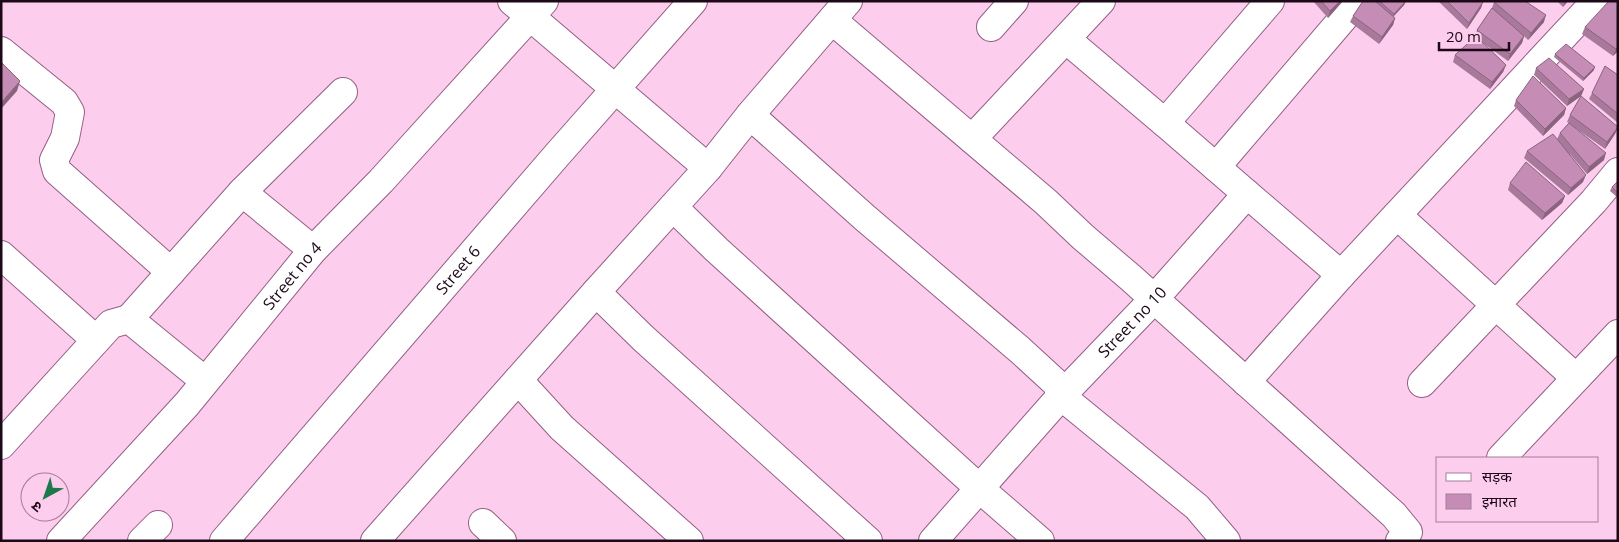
<svg xmlns="http://www.w3.org/2000/svg" width="1619" height="542" font-family="'Open Sans','Noto Sans Devanagari',sans-serif">
<style>
.lines{fill:none;stroke-linecap:round;stroke-linejoin:round}
.minor-casing{stroke:#935e84;stroke-width:30}
.minor{stroke:#fff;stroke-width:28}
.wall{fill:#a9799c}
.shaded-wall{fill:#8a637f}
.building{fill:#c58db5;stroke:#8a637f}
.labels{text-anchor:middle;dominant-baseline:central;stroke-width:4;stroke-linejoin:round;paint-order:stroke}
.street-label{font-size:16px;fill:#1c0817;stroke:#fdcdee}
</style>
<rect width="100%" height="100%" fill="#fdcdee"/>
<g class="lines">
<defs>
<g id="minor">
<path d="M512,1L708,168"/>
<path d="M832,20L1046,202L1083,237L1131,278L1394,515L1408,532L1400,541"/>
<path d="M991,27L1014,1"/>
<path d="M1067,40L1165,123"/>
<path d="M1,51L64,102L70,112L65,138L54,160L57,171L171,272"/>
<path d="M750,115L864,217L1020,350L1057,384L1061,396L1197,507L1226,541"/>
<path d="M972,139L1101,1"/>
<path d="M1216,167L1358,1"/>
<path d="M242,192L343,92"/>
<path d="M1247,194L1165,123L1270,1"/>
<path d="M673,207L717,250L979,488L1040,541"/>
<path d="M1397,215L1576,378"/>
<path d="M1,255L96,340"/>
<path d="M596,292L643,338L868,541"/>
<path d="M129,319L242,192L313,250"/>
<path d="M518,380L562,428L689,541"/>
<path d="M1246,382L1341,275L1596,1"/>
<path d="M1422,383L1594,201L1618,172"/>
<path d="M1,445L111,324L129,319L205,381"/>
<path d="M1501,458L1618,334"/>
<path d="M483,523L502,541"/>
<path id="s1" d="M61,541L187,404L313,250L381,181L544,1"/>
<path d="M142,541L158,525"/>
<path id="s2" d="M224,541L557,155L693,1"/>
<path d="M375,541L596,292L708,168L750,115L848,1"/>
<path id="s3" d="M933,541L1061,396L1154,299L1247,194L1341,275"/>
</g>
</defs>
<use href="#minor" class="minor-casing"/>
<use href="#minor" class="minor"/>
</g>
<path class="wall" d="M1313,1H1343L1328,18Z
M1363,1H1406L1404,5L1393,17L1395,18L1393,25L1379,44L1350,22L1353,16Z
M1438,1H1483L1481,8L1467,29Z
M1557,1H1568L1563,7Z
M1494,2L1544,22L1528,40L1524,36L1522,43L1508,61L1483,43L1506,65L1503,72L1490,89L1453,62L1455,55L1475,37L1477,30L1492,8Z
M1618,3V51L1613,56L1582,34L1585,27Z
M1555,54L1594,70L1583,81L1554,57Z
M1536,68L1584,89L1581,96L1567,106L1534,75Z
M1618,75V123L1589,99L1592,93Z
M1516,100L1566,108L1564,115L1543,136L1514,106Z
M1570,115L1618,127L1615,134L1605,149L1571,125L1604,160L1587,174L1569,153L1583,182L1568,195L1524,158L1527,151L1557,139L1560,133L1569,123L1567,122Z
M1618,181V198L1610,191L1612,187Z
M1510,183L1565,196L1562,203L1542,220L1508,190Z"/>
<path class="shaded-wall" d="M1340,1H1343L1328,18L1330,11Z
M1406,1L1404,5L1393,17L1394,14Z
M1565,1H1568L1563,7Z
M1483,2L1481,8L1467,29L1469,23Z
M1546,15L1544,22L1528,40L1531,33Z
M1395,18L1393,25L1379,44L1382,37Z
M1524,36L1522,43L1508,61L1510,54Z
M1618,47V51L1613,56L1616,49Z
M1506,65L1503,72L1490,89L1492,82Z
M1595,67L1594,70L1583,81L1584,78Z
M20,81L17,91L1,109V103Z
M1584,89L1581,96L1567,106L1569,99Z
M1566,108L1564,115L1543,136L1545,129Z
M1618,127L1615,134L1605,149L1607,142Z
M1606,153L1604,160L1587,174L1589,167Z
M1586,175L1583,182L1568,195L1571,188Z
M1565,196L1562,203L1542,220L1545,213Z"/>
<path class="building" d="M1321,1H1340L1330,11Z
M1363,1H1375L1395,18L1382,37L1353,16Z
M1379,1H1406L1394,14Z
M1447,1H1483V2L1469,23Z
M1495,1H1525L1546,15L1531,33L1494,2Z
M1609,1H1616L1618,3V47L1616,49L1585,27Z
M1492,8L1524,36L1510,54L1477,30Z
M1476,36L1506,65L1492,82L1455,55Z
M1566,44L1595,67L1584,78L1555,54Z
M1549,58L1584,89L1569,99L1536,68Z
M1,62L20,81L1,103Z
M1605,66L1618,75V114L1592,93Z
M1533,76L1566,108L1545,129L1516,100Z
M1581,96L1618,127L1607,142L1570,115Z
M1569,123L1606,153L1589,167L1560,133Z
M1553,134L1586,175L1571,188L1527,151Z
M1526,162L1565,196L1545,213L1510,183Z
M1618,181V193L1612,187Z"/>
<g class="labels">
<g class="street-label">
<text stroke="none"><textPath href="#s2" startOffset="358">Street 6</textPath></text>
<text stroke="none"><textPath href="#s1" startOffset="352">Street no 4</textPath></text>
<text stroke="none"><textPath href="#s3" startOffset="296">Street no 10</textPath></text>
</g>
</g>
<rect width="1619" height="542" fill="none" stroke="#1c0817" stroke-width="5"/>
<rect x="1436" y="457" width="162" height="65" fill="#fdcdee" stroke="#a37e98"/>
<rect x="1446" y="473" width="25" height="8" fill="#ffffff" stroke="#a37e98"/>
<text x="1482" y="482" font-size="15" fill="#1c0817">सड़क</text>
<rect x="1446" y="494" width="25" height="15" fill="#c58db5" stroke="#a37e98"/>
<text x="1482" y="507" font-size="15" fill="#1c0817">इमारत</text>
<g transform="translate(45 497) rotate(220)"><circle r="24" fill="#fdcdee" stroke="#a37e98"/>
<path d="M0-4L9 19L0 12L-9 19Z" fill="#1d784c"/>
<text y="-8" font-size="14" font-weight="bold" text-anchor="middle" fill="#1c0817">उ</text>
</g>
<path d="M1439 42v8h70v-8" fill="none" stroke="#1c0817" stroke-width="2.5"/>
<text x="1446" y="42" font-size="15" fill="#1c0817" stroke="#fdcdee" stroke-width="4" paint-order="stroke">20 m</text>
</svg>
